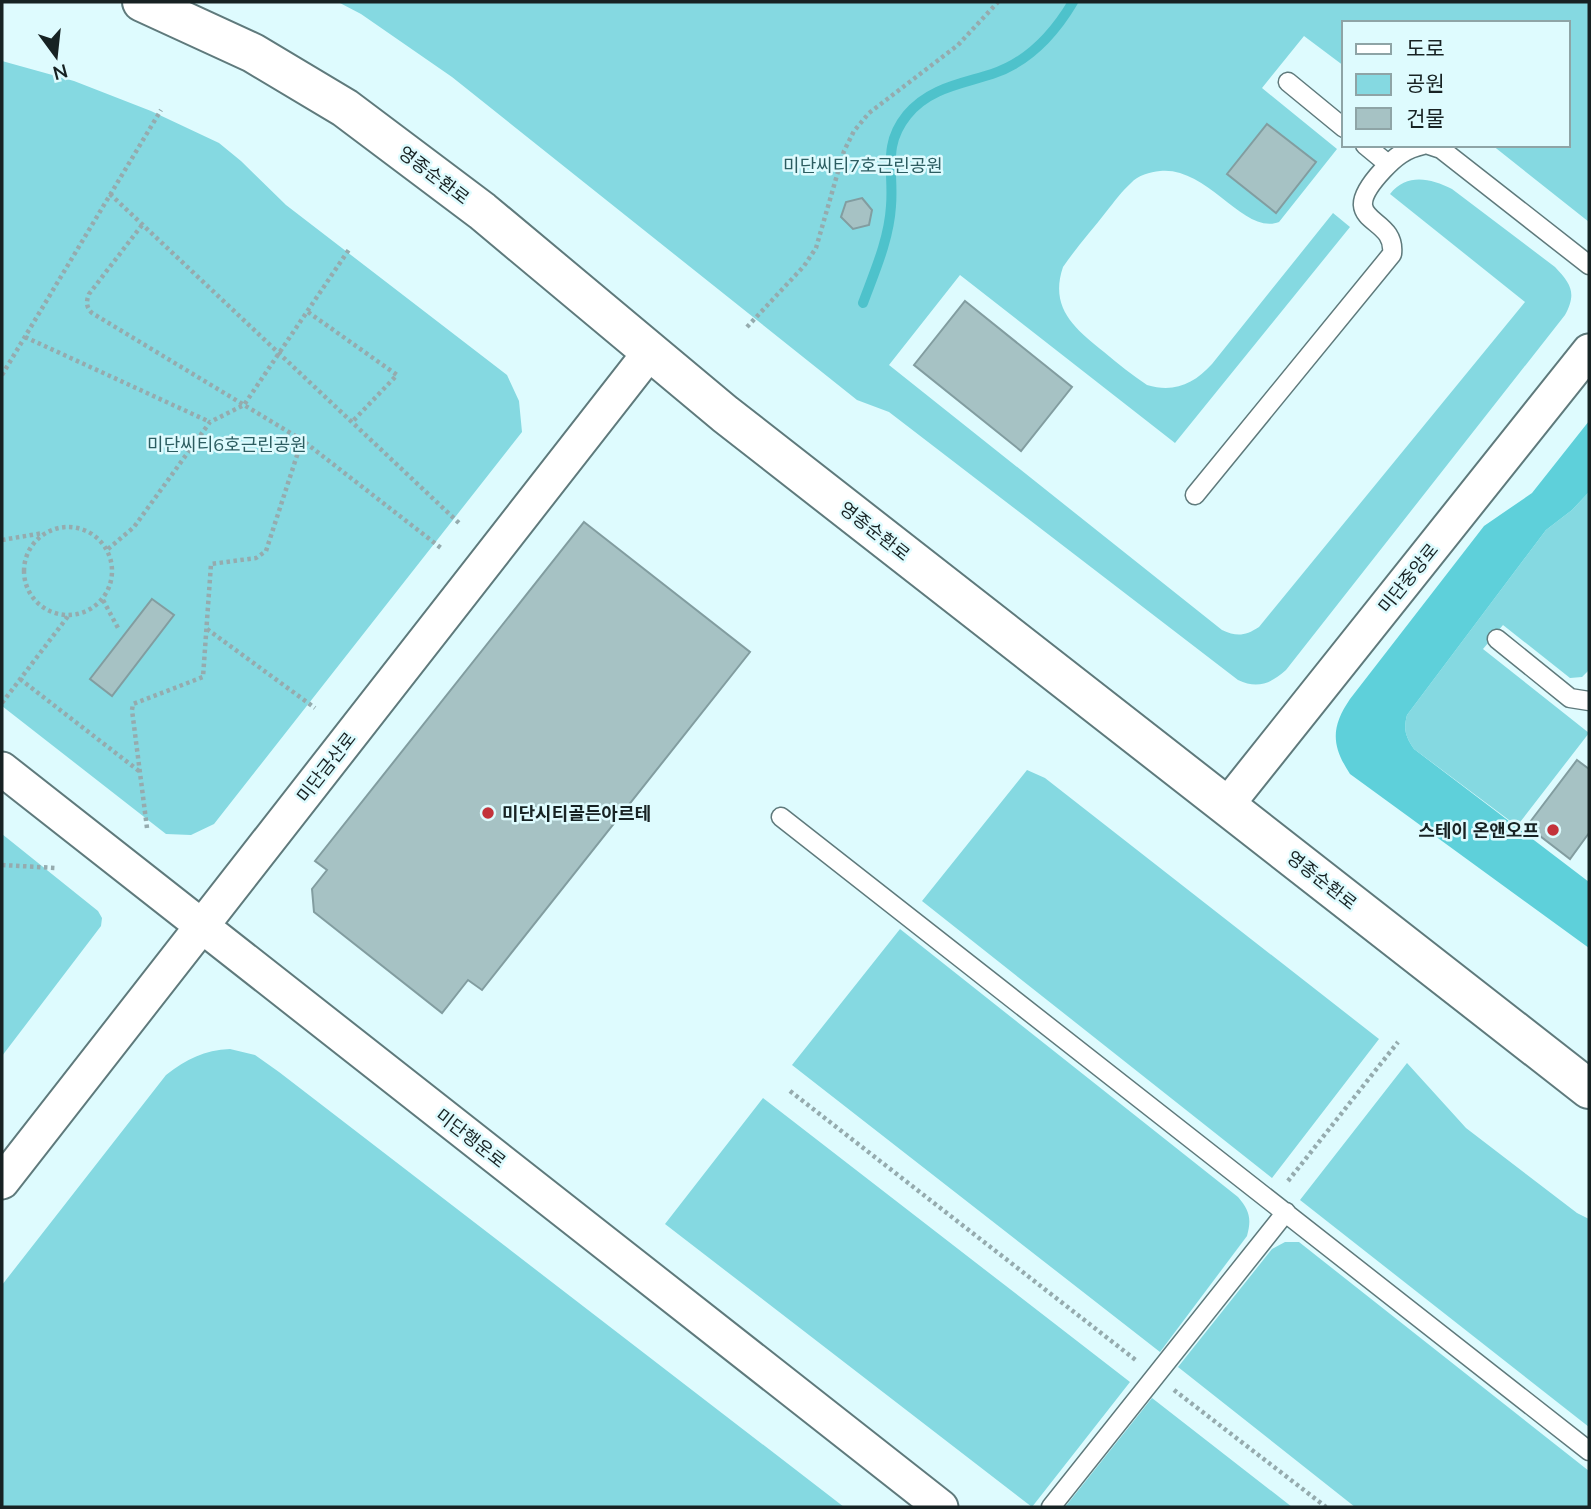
<svg xmlns="http://www.w3.org/2000/svg" width="1591" height="1509" font-family="Mulish,'Noto Sans KR',sans-serif">
<style>
.green{fill:#85d9e1}
.forest{fill:#5ed0da}
.lines{fill:none;stroke-linecap:round;stroke-linejoin:round}
.stream{stroke:#4ec2cb;stroke-width:10}
.building{fill:#a6c2c4;stroke:#829da0;stroke-width:2}
.lane-casing{stroke:#5f7a7c;stroke-width:21}
.street-casing{stroke:#5f7a7c;stroke-width:37}
.secondary-casing{stroke:#5f7a7c;stroke-width:42}
.path{stroke:#95abae;stroke-width:4.5;stroke-dasharray:3.5 3.5;stroke-linecap:butt}
.lane{stroke:#fff;stroke-width:18}
.street{stroke:#fff;stroke-width:33}
.secondary{stroke:#fff;stroke-width:38}
.poi-dot{fill:#c3333b;stroke:#defbfe;stroke-width:2.5}
.labels{text-anchor:middle;dominant-baseline:central;stroke-width:5;stroke-linejoin:round;paint-order:stroke}
.park-label{font-size:18px;fill:#2c5d61;stroke:#defbfe}
.street-label{font-size:18px;fill:#172223;stroke:#defbfe}
.poi-label{font-size:18px;font-weight:bold;fill:#172223;stroke:#defbfe;text-anchor:start}
</style>
<rect width="100%" height="100%" fill="#defbfe"/>
<path class="green" d="M338,2H1589V222L1492,145H1568V23H1344V66L1304,36L1262,88L1337,149L1279,222C1244,236 1208,166 1160,171C1150,172 1138,175 1131,183C1122,191 1114,202 1106,212C1092,230 1076,248 1063,267C1049,308 1075,329 1104,352C1118,364 1132,375 1147,385C1174,393 1194,384 1212,364L1333,213L1350,227L1175,443L960,275L889,365L1222,630C1237,637 1245,636 1259,627L1525,302L1390,194C1407,173 1430,178 1452,189L1555,267C1571,284 1577,293 1565,315L1286,670C1270,684 1257,689 1238,680L889,412L857,400L452,77L361,14Z
M2,61L74,81L151,111L219,143L241,161L286,205L507,375L519,401L522,432L214,824L191,835L166,834L2,706Z
M1589,492V670L1582,677L1570,678L1503,625L1483,649L1589,733L1517,826L1414,749C1406,737 1403,730 1407,715L1546,530L1572,510Z
M1027,770L1045,778L1379,1039L1272,1178L922,901Z
M2,834L98,911L102,918L101,926L2,1056Z
M900,929L1238,1197C1249,1210 1252,1218 1247,1236L1160,1352L792,1065Z
M230,1049L255,1055L279,1072L844,1507H2V1285L166,1075C187,1059 204,1050 230,1049Z
M1407,1063L1466,1128L1577,1213L1589,1219V1427L1300,1200Z
M763,1098L1130,1382L1032,1507L665,1224Z
M1285,1242H1299L1589,1471V1507H1355L1178,1367L1272,1249Z
M1152,1398L1292,1507H1065Z"/>
<path class="forest" d="M1589,421V492L1572,510L1546,530L1407,715C1403,730 1406,737 1414,749L1589,882V948L1350,774C1331,745 1331,727 1350,699L1484,526L1532,493Z"/>
<g class="lines">
<path class="stream" d="M863,303C874,273 889,240 891,206C894,171 882,146 907,115C929,88 961,84 992,74C1029,62 1054,34 1073,2"/>
</g>
<path class="building" d="M1267,124L1316,162L1276,213L1227,174Z
M862,198L872,210L869,225L853,229L841,217L846,202Z
M965,301L1072,387L1021,451L914,365Z
M584,522L750,652L482,990L468,980L442,1013L314,912L312,889L327,870L315,861Z
M152,599L174,615L112,696L90,679Z
M1577,760L1589,769V833L1570,859L1527,826Z"/>
<g class="lines">
<defs>
<path id="lane" d="M1288,82L1344,128
M1365,145L1388,164
M1429,145L1441,149L1589,265
M1195,495L1392,254C1397,213 1331,226 1383,170C1395,157 1405,149 1423,145
M1497,639L1570,698L1589,701
M781,817L1589,1451
M1051,1507L1286,1212"/>
<path id="street" d="M2,769L941,1507
M1227,805L1589,351
M2,1182L650,352"/>
<path id="secondary" d="M142,2L253,53L345,108L482,211L725,414L1589,1089"/>
</defs>
<use href="#lane" class="lane-casing"/>
<use href="#street" class="street-casing"/>
<use href="#secondary" class="secondary-casing"/>
<path class="path" d="M110,194L460,524
M142,225L89,294C86,302 86,307 92,313L302,440L441,548
M308,312L397,375L352,422
M747,327L804,266L816,248L844,151L854,131L869,113L958,45L998,2
M25,337L210,422
M2,375L161,110
M24 571a44 44 0 1 1 88 0a44 44 0 1 1-88 0Z
M2,540L43,533
M108,549L134,527L210,422L244,405L350,248
M103,600L118,628
M207,629L315,708
M20,679L139,771
M2,703L69,615
M147,828L132,710L133,704L203,677L211,564L256,558L266,551L302,440
M2,865L56,868
M790,1091L1137,1361
M1288,1181L1398,1042
M1174,1390L1326,1507"/>
<use href="#lane" class="lane"/>
<use href="#street" class="street"/>
<use href="#secondary" class="secondary"/>
</g>
<g class="poi-dot">
<circle cx="488" cy="813" r="7"/>
<circle cx="1553" cy="830" r="7"/>
</g>
<g class="labels">
<g class="park-label">
<text x="863" y="165">미단씨티7호근린공원</text>
<text x="227" y="444">미단씨티6호근린공원</text>
</g>
<g class="street-label">
<text transform="translate(434 175) rotate(37)">영종순환로</text>
<text transform="translate(875 531) rotate(38)">영종순환로</text>
<text transform="translate(1408 578) rotate(-51)">미단중앙로</text>
<text transform="translate(326 767) rotate(-52)">미단금산로</text>
<text transform="translate(1322 880) rotate(38)">영종순환로</text>
<text transform="translate(471 1138) rotate(38)">미단행운로</text>
</g>
<g class="poi-label">
<text x="502" y="813">미단시티골든아르테</text>
<text x="1539" y="830" text-anchor="end">스테이 온앤오프</text>
</g>
</g>
<rect width="1591" height="1509" fill="none" stroke="#172223" stroke-width="7"/>
<rect x="1342" y="21" width="228" height="126" fill="#defbfe" stroke="#8ea4a6" stroke-width="2"/>
<rect x="1356" y="44" width="35" height="10" fill="#ffffff" stroke="#8ea4a6" stroke-width="2"/>
<text x="1406" y="56" font-size="21" fill="#172223">도로</text>
<rect x="1356" y="74" width="35" height="21" fill="#85d9e1" stroke="#8ea4a6" stroke-width="2"/>
<text x="1406" y="91" font-size="21" fill="#172223">공원</text>
<rect x="1356" y="108" width="35" height="21" fill="#a6c2c4" stroke="#8ea4a6" stroke-width="2"/>
<text x="1406" y="126" font-size="21" fill="#172223">건물</text>
<g transform="translate(56 56) rotate(165)" stroke="#defbfe" stroke-width="5" paint-order="stroke">
<path d="M0-5L12 26L0 18L-12 26Z" fill="#172223"/>
<text y="-10" font-size="19" font-weight="bold" text-anchor="middle" fill="#172223">N</text>
</g>
</svg>
